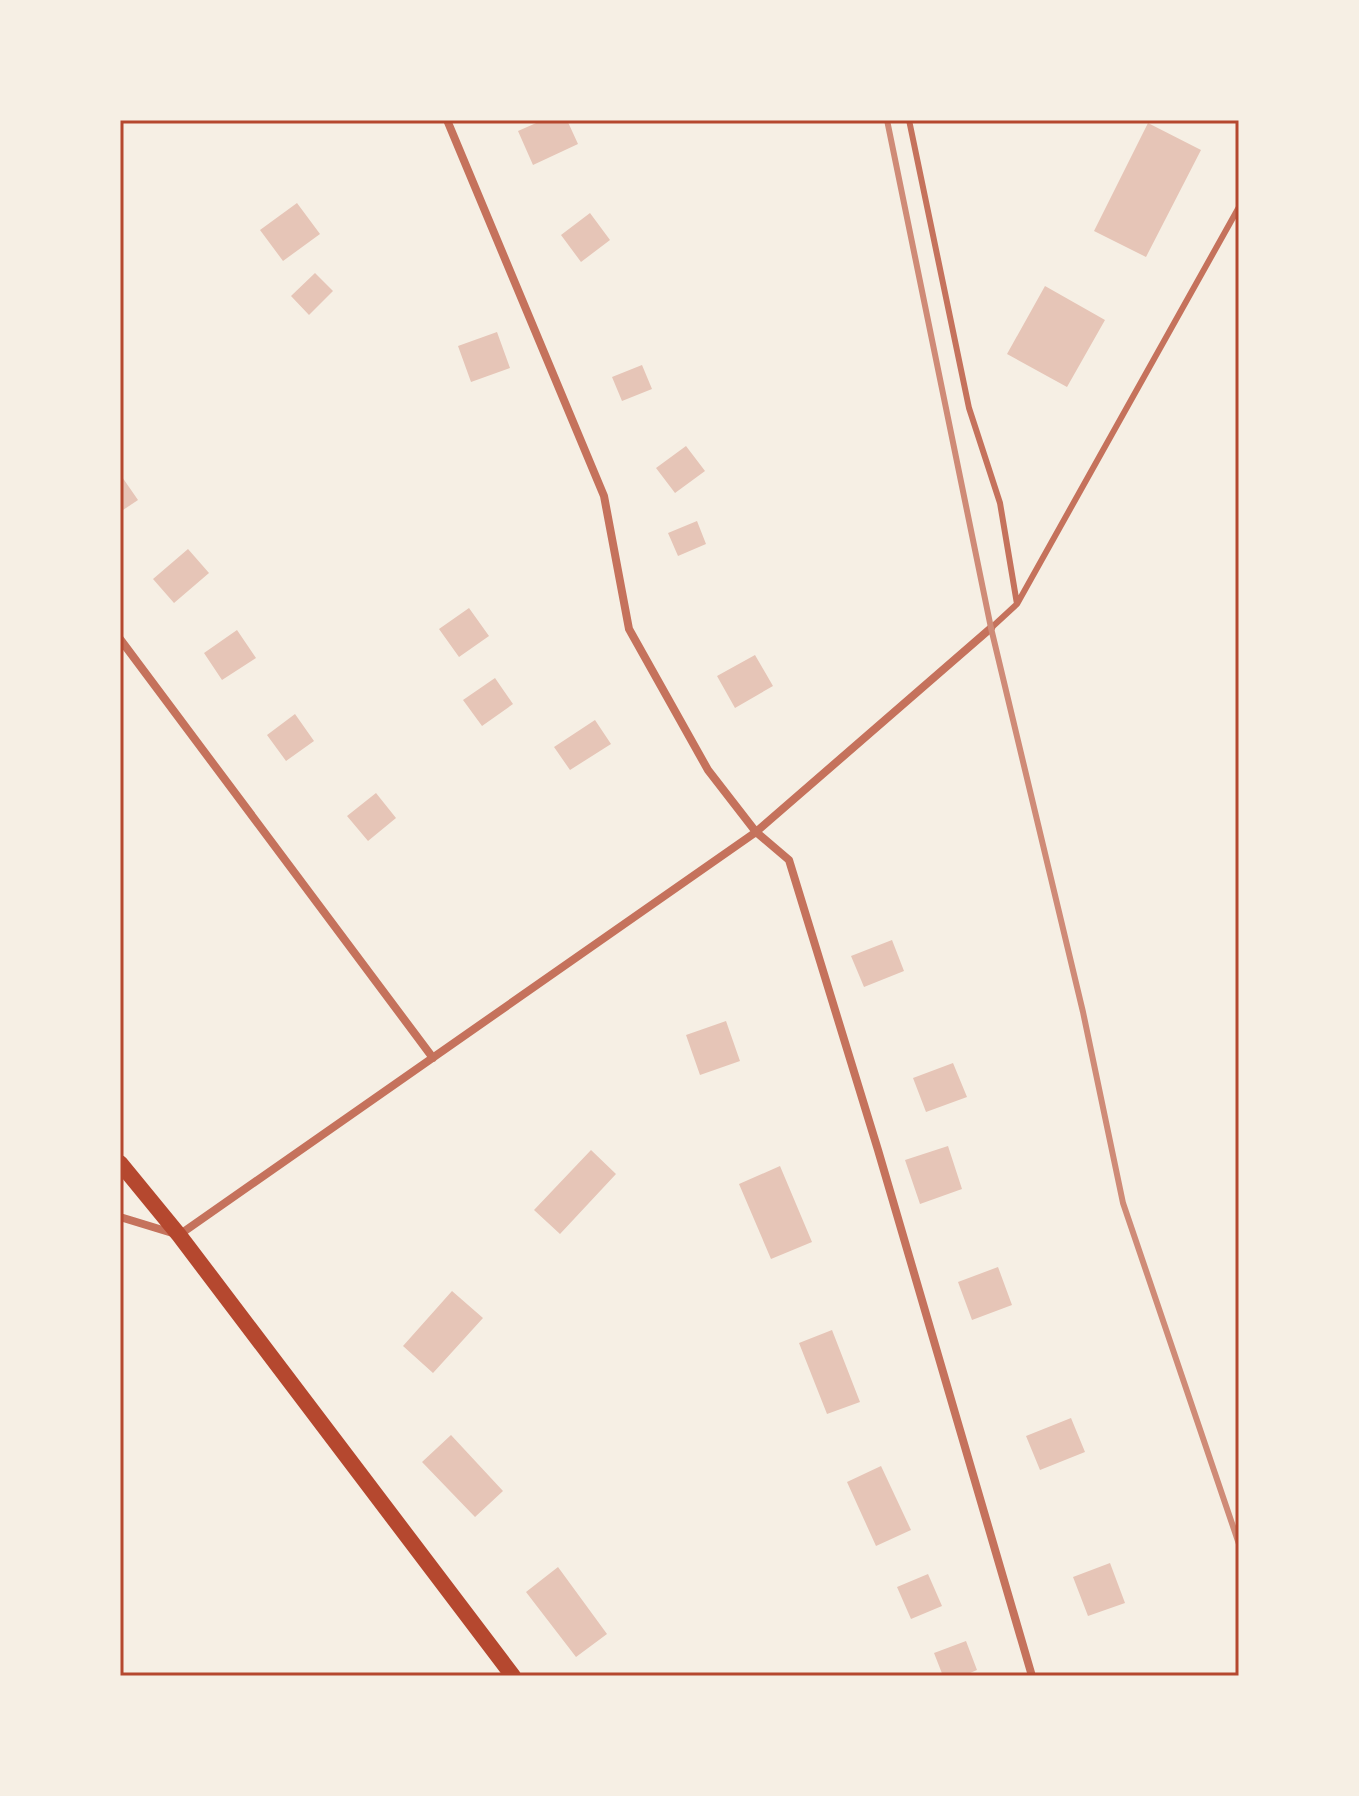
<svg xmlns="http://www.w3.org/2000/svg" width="1359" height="1796" font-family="'Golos Text',sans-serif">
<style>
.building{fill:#e6c5b7}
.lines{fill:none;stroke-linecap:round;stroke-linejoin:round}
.service{stroke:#c5725c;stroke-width:6}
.minor{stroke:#c5725c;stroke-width:8}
.secondary{stroke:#b5482f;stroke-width:16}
.rail{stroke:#cf8b77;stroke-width:6}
.neatline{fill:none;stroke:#b5482f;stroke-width:3}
</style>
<rect width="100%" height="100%" fill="#f6efe4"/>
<path class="building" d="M543,120H567L578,144L533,165L518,131Z
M1148,123L1201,150L1146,257L1094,231Z
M297,203L320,234L283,261L260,230Z
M590,213L610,240L581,262L561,235Z
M315,273L333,291L309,315L291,296Z
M1045,286L1105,320L1067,387L1007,354Z
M497,332L510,368L471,382L458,346Z
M642,365L652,389L622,401L612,377Z
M686,446L705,471L675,493L656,468Z
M120,474L138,500L120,512Z
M697,521L706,544L678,556L668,533Z
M188,549L209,573L174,603L153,579Z
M469,608L489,636L459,657L439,629Z
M237,630L256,658L222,680L204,653Z
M755,655L773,686L735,708L717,676Z
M495,678L513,704L482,726L463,700Z
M295,714L314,741L286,761L267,735Z
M595,720L611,744L570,770L554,747Z
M376,793L396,818L368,841L347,816Z
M892,940L904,971L864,987L851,956Z
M726,1021L740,1061L700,1075L686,1035Z
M953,1063L967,1097L926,1112L913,1078Z
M948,1146L962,1189L920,1204L905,1160Z
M591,1150L616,1174L560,1234L534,1210Z
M780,1166L812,1242L771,1259L739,1184Z
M998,1267L1012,1305L972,1320L958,1282Z
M452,1291L483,1318L433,1373L403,1346Z
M832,1330L860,1402L827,1414L799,1343Z
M1071,1418L1085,1452L1040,1470L1026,1436Z
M451,1435L503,1491L475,1517L422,1462Z
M881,1466L911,1530L876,1546L847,1482Z
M1110,1563L1125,1603L1088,1616L1073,1577Z
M558,1567L607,1634L576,1657L526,1592Z
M928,1574L942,1606L911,1619L897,1587Z
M966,1641L977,1670L963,1676H943L934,1653Z"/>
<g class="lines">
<path class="service" d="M909,120L969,408L1000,503L1017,604L991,628
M1017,604L1239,207"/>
<path class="minor" d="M447,120L604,496L629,629L708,770L756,832L789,860L878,1150L1032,1676
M120,639L433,1058
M120,1217L179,1235L756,832L991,628"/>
<path class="secondary" d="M120,1163L179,1235L513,1676"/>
<path class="rail" d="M887,120L991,628L1083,1012L1123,1203L1239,1544"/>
</g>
<rect width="1359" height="1796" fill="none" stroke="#f6efe4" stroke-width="244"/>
<rect x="122" y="122" width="1115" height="1552" class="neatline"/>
</svg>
